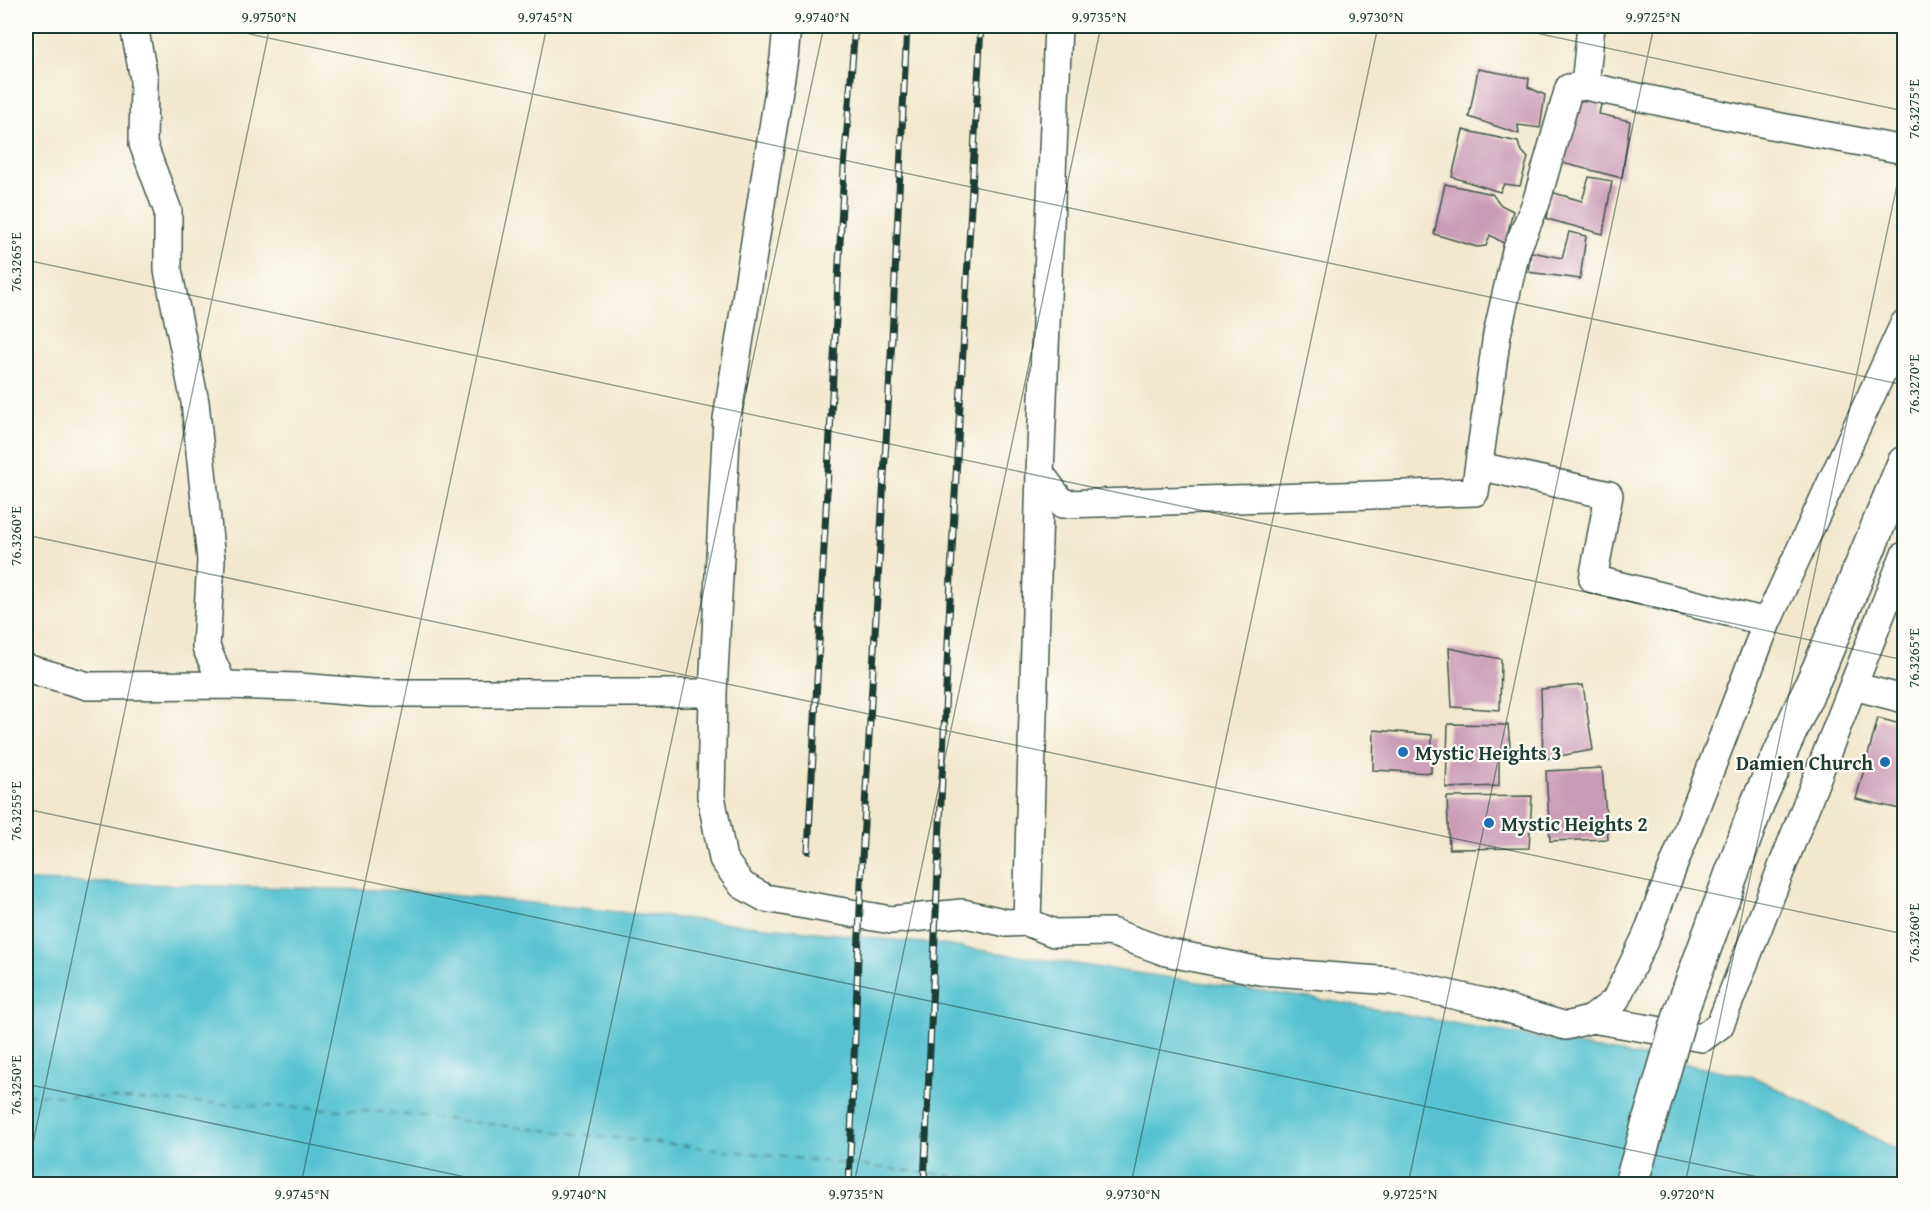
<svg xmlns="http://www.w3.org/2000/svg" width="1930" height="1210" font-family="'Gentium Book Plus',serif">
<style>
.water{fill:#57c2d1;stroke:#3b8082;stroke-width:1.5}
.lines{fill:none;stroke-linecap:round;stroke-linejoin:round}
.ferry{stroke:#2d5e5b;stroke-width:1.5;stroke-dasharray:8 6;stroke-linecap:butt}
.building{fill:#ca9bb6}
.street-casing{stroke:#3f574b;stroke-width:30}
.secondary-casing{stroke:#3f574b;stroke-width:36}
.street{stroke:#fff;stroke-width:27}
.secondary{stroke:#fff;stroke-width:33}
.rail-casing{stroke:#1f3d34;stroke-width:7}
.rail{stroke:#fdfcf7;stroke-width:4.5;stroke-dasharray:14;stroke-linecap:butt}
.secondary-bridge-casing{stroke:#3f574b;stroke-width:36;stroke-linecap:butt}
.secondary-bridge{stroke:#fff;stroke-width:33}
.ticks{fill:none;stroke:#1f3d34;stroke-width:1.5;stroke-opacity:0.45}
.poi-dot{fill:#1f6fb2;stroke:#fdfcf7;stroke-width:2}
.labels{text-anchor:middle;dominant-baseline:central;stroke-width:4.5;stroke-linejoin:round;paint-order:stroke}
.poi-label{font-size:20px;font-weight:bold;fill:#1f3d34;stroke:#fdfcf7;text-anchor:start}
.neatline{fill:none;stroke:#1f3d34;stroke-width:2}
.ticks-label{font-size:15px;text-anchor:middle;fill:#1f3d34}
</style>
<rect width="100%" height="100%" fill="#fdfcf7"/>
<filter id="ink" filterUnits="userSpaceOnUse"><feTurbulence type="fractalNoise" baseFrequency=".0167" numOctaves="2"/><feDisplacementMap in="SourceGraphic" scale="12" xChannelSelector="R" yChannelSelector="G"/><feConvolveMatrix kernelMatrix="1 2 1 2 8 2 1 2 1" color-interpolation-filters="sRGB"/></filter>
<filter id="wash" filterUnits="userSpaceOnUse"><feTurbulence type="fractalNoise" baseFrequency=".008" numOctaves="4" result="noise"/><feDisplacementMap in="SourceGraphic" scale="24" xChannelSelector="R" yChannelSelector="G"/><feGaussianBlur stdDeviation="1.35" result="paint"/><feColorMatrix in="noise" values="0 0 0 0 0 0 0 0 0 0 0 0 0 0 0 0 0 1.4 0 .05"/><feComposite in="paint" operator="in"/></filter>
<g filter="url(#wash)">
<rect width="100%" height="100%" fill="#f2e8ce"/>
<path class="water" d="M26,881L411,891L944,945L1330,1001L1754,1077L1904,1153V1184H26Z"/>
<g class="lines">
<path class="ferry" d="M26,1094L382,1112L1027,1184"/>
</g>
<g id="blocks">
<path class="building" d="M1478,69L1529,78L1528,87L1545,95L1540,128L1518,125L1519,134L1469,117Z
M1582,95L1602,100L1599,114L1630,121L1622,178L1558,162Z
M1463,130L1518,142L1520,149L1528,158L1520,186L1504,184L1500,192L1452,177Z
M1589,177L1612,181L1603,234L1547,219L1551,192L1582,201Z
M1445,184L1492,194L1501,205L1513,211L1505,244L1490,235L1486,246L1477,247L1434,234Z
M1569,232L1586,236L1580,279L1528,272L1531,252L1562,258Z
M1449,648L1501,659L1500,710L1452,707Z
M1583,685L1593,750L1543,759L1541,689Z
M1878,718L1904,725V810L1856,799Z
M1448,724L1508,725L1511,756L1499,758V786L1446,788Z
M1374,730L1432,735L1431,773L1373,770Z
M1602,768L1608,839L1550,841L1546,771Z
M1532,796L1529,848L1449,849L1447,797Z"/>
</g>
</g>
<g filter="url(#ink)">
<use href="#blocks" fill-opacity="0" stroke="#3f574b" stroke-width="1.5"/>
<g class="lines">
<defs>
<path id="street" d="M1591,26L1585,86L1781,127L1904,150
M1479,466L1609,495L1593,579L1767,622
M1040,473L1063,504L1475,492L1497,334L1516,251L1536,203L1569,88L1585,86
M26,668L88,686L223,685L206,647L211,560L195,402L168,270V211L143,144L144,79L134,26
M223,685L299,687L372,693H713L727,419L784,58L787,26
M1853,686L1904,699
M713,693L711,796L723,859L742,885L765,898L891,920L962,913L1007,923L1027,922L1054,933L1111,932L1166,952L1260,971L1392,981L1488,1003L1566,1026L1592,1019L1615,1001L1646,937L1767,622L1904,324
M1027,922L1040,473L1058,26
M1592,1019L1702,1038L1720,1025L1904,556"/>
<path id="secondary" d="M1681,1012L1758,802L1820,666L1904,463"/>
</defs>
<use href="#street" class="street-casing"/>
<use href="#secondary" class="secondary-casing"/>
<use href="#street" class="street"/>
<use href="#secondary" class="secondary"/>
<defs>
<path id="rail" d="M808,851L844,168L855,26
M849,1184L862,859L892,338L907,26
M924,1184L953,531L981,26"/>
</defs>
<use href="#rail" class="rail-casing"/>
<use href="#rail" class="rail"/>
<defs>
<path id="secondary-bridge" d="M1631,1184L1681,1012"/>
</defs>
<use href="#secondary-bridge" class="secondary-bridge-casing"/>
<use href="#secondary-bridge" class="secondary-bridge"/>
</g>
</g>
<path class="ticks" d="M212,26L1904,385M1503,26L1904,111M26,260L1904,660M26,535L1904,934M26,809L1791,1184M26,1084L499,1184M26,1176L270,26M301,1184L547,26M577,1184L824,26M854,1184L1101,26M1131,1184L1378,26M1408,1184L1654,26M1685,1184L1904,152"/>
<g class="poi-dot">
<circle cx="1403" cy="752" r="6"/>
<circle cx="1885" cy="762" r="6"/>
<circle cx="1489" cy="823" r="6"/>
</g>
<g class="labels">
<g class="poi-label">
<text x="1415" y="752">Mystic Heights 3</text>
<text x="1873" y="762" text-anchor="end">Damien Church</text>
<text x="1501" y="823">Mystic Heights 2</text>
</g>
</g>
<rect width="1930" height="1210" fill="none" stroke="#fdfcf7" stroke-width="66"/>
<rect x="33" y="33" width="1864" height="1144" class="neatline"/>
<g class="ticks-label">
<text x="269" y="22">9.9750°N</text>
<text x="545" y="22">9.9745°N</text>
<text x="822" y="22">9.9740°N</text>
<text x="1099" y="22">9.9735°N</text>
<text x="1376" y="22">9.9730°N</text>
<text x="1653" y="22">9.9725°N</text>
<text transform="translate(1914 109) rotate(-90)" y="5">76.3275°E</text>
<text transform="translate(16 262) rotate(-90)" y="5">76.3265°E</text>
<text transform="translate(1914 384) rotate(-90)" y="5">76.3270°E</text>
<text transform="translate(16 536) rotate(-90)" y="5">76.3260°E</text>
<text transform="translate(1914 658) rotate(-90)" y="5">76.3265°E</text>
<text transform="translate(16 811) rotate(-90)" y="5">76.3255°E</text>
<text transform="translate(1914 933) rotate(-90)" y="5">76.3260°E</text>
<text transform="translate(16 1085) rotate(-90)" y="5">76.3250°E</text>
<text x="302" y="1199">9.9745°N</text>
<text x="579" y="1199">9.9740°N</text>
<text x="856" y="1199">9.9735°N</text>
<text x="1133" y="1199">9.9730°N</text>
<text x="1410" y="1199">9.9725°N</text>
<text x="1687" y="1199">9.9720°N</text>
</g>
</svg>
